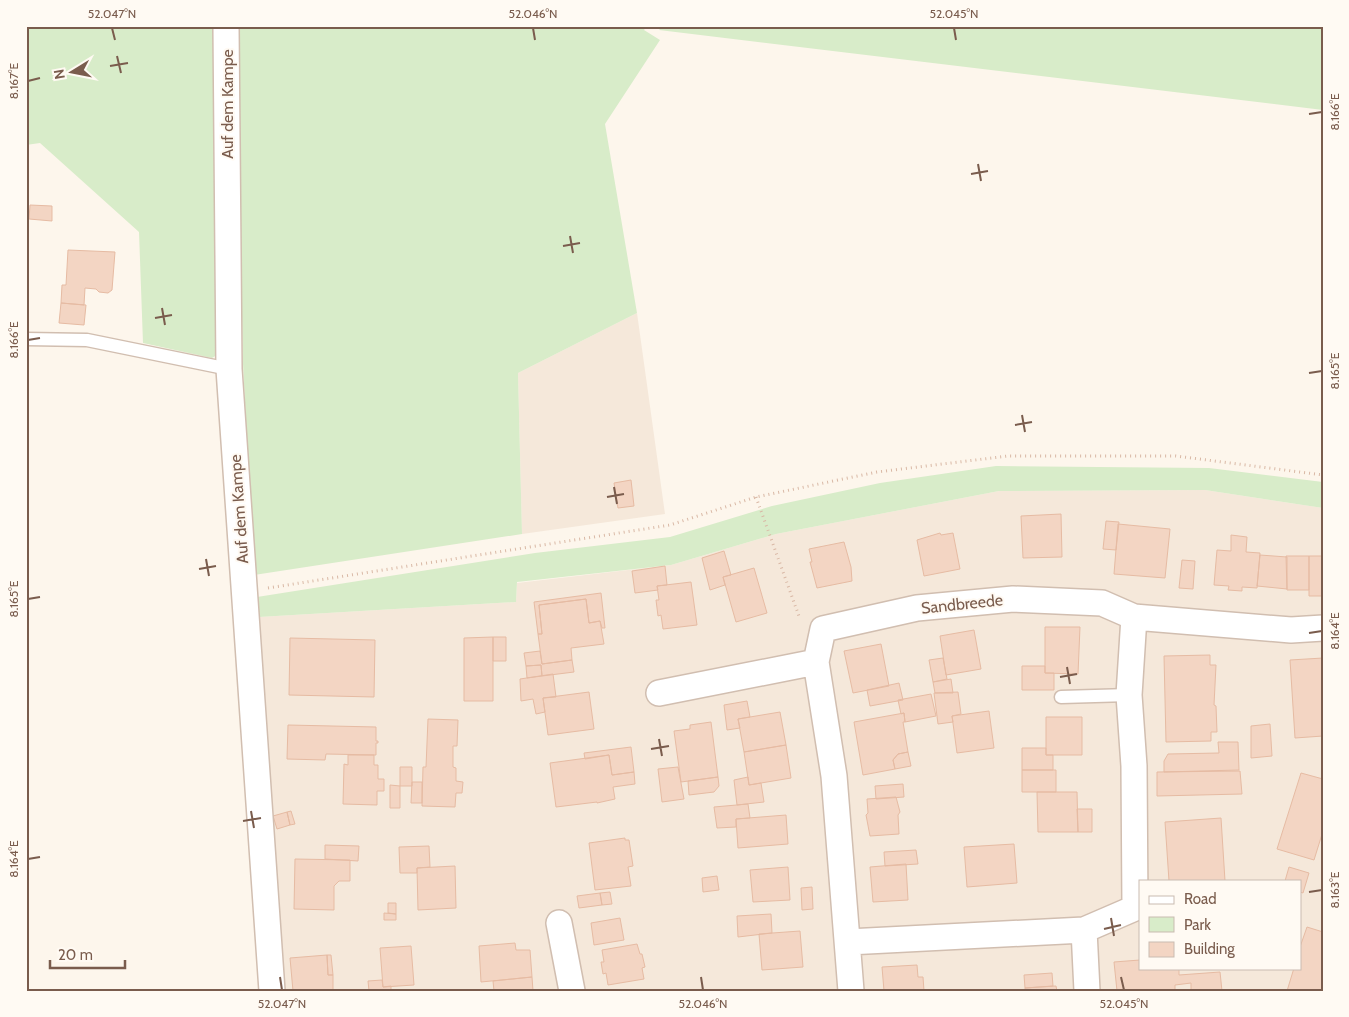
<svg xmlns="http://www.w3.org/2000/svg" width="1349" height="1017" font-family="Cabin,sans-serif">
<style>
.residential{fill:#f5e8da;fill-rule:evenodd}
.green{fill:#d8ecc9}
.building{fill:#f3d5c3;stroke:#e6bba3}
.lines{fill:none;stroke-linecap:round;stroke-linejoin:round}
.lane-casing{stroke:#d1beb0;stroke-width:15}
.street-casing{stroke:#d1beb0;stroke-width:28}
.path{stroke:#d9b8a5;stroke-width:3;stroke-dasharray:1 4;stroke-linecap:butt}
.lane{stroke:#fff;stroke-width:12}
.street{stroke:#fff;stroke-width:25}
.ticks{fill:none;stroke:#7a5c4d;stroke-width:2}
.labels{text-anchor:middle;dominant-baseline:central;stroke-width:4;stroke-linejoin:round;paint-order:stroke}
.street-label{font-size:16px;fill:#7a5c4d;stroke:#fffaf3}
.neatline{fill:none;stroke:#7a5c4d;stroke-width:2}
.ticks-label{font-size:12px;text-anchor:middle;fill:#7a5c4d}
</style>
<rect width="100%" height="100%" fill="#fdf6ec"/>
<path class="residential" d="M637,313L665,514L522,534L518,373Z
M1205,490L1323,508V991H283L259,617L516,602L517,583L671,565L776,534L999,491ZM1140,881H1300V968H1140Z"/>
<path class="green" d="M26,26H217L222,352L212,358L143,343L139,232L40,143L26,145Z
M236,26H647L644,30L660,40L605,124L637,313L518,373L522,534L254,575L243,364Z
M663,26H1322L1323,110L659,30Z
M996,466L1209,468L1323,482V508L1205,490L999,491L776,534L671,565L517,582L516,602L259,617L257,597L535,553L670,537L772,506L880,483Z"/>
<path class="building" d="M30,205L52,206V221L29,219Z
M68,250L115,252L112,290L108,293L99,292L96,289L85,288L84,305L61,303L62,285H66Z
M61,303L86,305L84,325L59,323Z
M631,480L634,506L618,508L614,483Z
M1061,514L1062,557L1023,558L1021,516Z
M1106,521L1119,522L1116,550L1103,549Z
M1118,524L1170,529L1165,578L1114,574Z
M940,533L941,535L953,533L960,569L924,576L917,540Z
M1231,535L1247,537L1246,552L1260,553L1257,588L1242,587V591L1228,590L1229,586L1214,585L1217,550L1231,551Z
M844,542L851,567L852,581L817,588L810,562H812L809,549Z
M724,551L731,575L723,577L725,585L710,590L702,558Z
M1260,555L1287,557V589L1257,586Z
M1286,556H1309V590H1287Z
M1309,556H1323V596H1309Z
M1182,560L1195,561L1193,589L1179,588Z
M665,566L667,585L657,586L658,590L635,593L632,571Z
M754,568L767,613L736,622L723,577Z
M691,582L697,625L663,629L661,615L658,616L656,600H659L657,586Z
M601,593L605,628H602L600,621L589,623L586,599L539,605L542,634H538L534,602Z
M586,599L589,623L600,621L604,644L571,648L572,660L542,664L538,634H542L539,605Z
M1045,627H1080L1078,674L1045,673Z
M974,630L981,669L946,675L940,636Z
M493,637V701H464V638Z
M493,637H506V661H493Z
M290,638L375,640L374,697L289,695Z
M881,644L889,686L853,693L844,651Z
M540,651L542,664L572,660L574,672L542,676L541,665L526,666L524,653Z
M1210,655V665H1216L1214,705L1216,706L1217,732H1211V741L1166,742L1164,656Z
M943,658L947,679L933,682L929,660Z
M1323,658V736L1295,738L1290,660Z
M541,665L542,676L527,678L526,666Z
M1022,666H1045V673H1054V690H1022Z
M553,674L556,697L543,698L545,712L536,714L533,699L521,701L520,679Z
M951,679L953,693H935L933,682Z
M899,683L903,700L870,706L867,690Z
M589,692L594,729L548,735L543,698Z
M958,692L961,714L952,716L953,722L938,724L934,693Z
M931,694L936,716L905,722L904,713L901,714L898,700Z
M747,701L750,717L738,719L740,728L727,730L724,705Z
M989,711L994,748L957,753L952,716Z
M780,712L786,745L744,752L738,719Z
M904,713L905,722H903L908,752L898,754L893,760L895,769L863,775L854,722Z
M1046,717H1082V755H1046Z
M428,719L458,720L457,746H453V767L456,768V781L463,782L462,793H456L455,807L422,806L423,767H426Z
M711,722L718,777L681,782L674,731L690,729V725Z
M1270,724L1272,756L1251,758V726Z
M288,725L376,727V741H378V743H376V755L326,754L325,760L287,759Z
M1218,742H1238L1239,770L1164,772V761L1168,754L1219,753Z
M786,745L791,778L749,785L744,752Z
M631,747L634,772L612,775L609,755L585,759L584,753Z
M1022,748H1046V755H1053V770H1022Z
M908,752L911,766L895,769L893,760L898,754Z
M348,755H374V765H378V779H384V791H377V805L343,804L344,764L348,765Z
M609,755L612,775L634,772L635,784L613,787L615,799L597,803V802L556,807L550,763Z
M400,767H412V786H400Z
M678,767L684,799L662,802L658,769Z
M1022,770H1056V792H1022Z
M1240,771L1242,794L1157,796V772Z
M1301,773L1323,779V831L1314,860L1277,849Z
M718,777L719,786L714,792L689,795L688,781Z
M748,777L749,785L761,783L764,802L737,805L734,780Z
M412,782H422V803H411Z
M903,784L904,797L876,799L875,786Z
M390,785L400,786V808H390Z
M1037,792H1077L1078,832H1038Z
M896,797L900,812L898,815L899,834L870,836L866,815L868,813L867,799Z
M748,804L750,818L736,819V827L717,828L714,807Z
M1077,809H1092V832H1078Z
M291,811L295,824L290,825L287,812Z
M287,812L290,825L277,829L273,816Z
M786,815L788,844L738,848L736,819Z
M1221,818L1225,881H1169L1165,822Z
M625,838V840H629L633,866L628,867L631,886L595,890L589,843Z
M1014,844L1017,883L967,887L964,847Z
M325,845L359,846L358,861L325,859Z
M429,846L430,867L417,868V873H400L399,847Z
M916,850L918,864L885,866L884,852Z
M295,859L350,860V881H339L334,886V910L294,909Z
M906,864L908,900L873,902L870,867Z
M455,866L456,908L418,910L417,868Z
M788,867L790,900L753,902L750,870Z
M1289,867L1309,873L1303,893L1300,892V881H1285Z
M717,876L719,890L703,892L702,878Z
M812,887L813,909L802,910L801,888Z
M610,892L612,904L602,905L600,893Z
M600,893L602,905L579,908L577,896Z
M388,903H396V914L388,913Z
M384,913L396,914V920H384Z
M771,914L772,933L738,937L737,916Z
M620,918L624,940L594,945L591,923Z
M1307,927L1323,932V991H1287L1294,968H1300V947Z
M800,931L803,967L762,970L759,934Z
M515,943L516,950H530L532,977L481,982L479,946Z
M637,944L640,954H642L645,967L642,968L644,979L608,985L606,973L603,974L601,962H604L602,950Z
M411,946L414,985L383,987L380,948Z
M327,955L328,975H333V991H293L290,958Z
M327,955H331L333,975H328Z
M1140,960V968H1179V975L1220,972L1222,991H1191V983L1175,985V991H1117L1114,962Z
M917,965L918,977H923L924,991H884L882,967Z
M1052,973L1053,986L1025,988L1024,975Z
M532,977L533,991H494L493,981Z
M382,980L383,987L391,986V991H369L368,981Z
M1056,986L1057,991H1025V988Z"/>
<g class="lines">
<defs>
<path id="lane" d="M26,339L87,340L229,369
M1061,697L1129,695"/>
<path id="street" d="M226,26L229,369L272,991
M1134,617L1291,630L1323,628
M659,693L816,662
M559,923L572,991
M1084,930L1087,991
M848,942L1084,930L1135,908L1134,766L1129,695L1134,617L1102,603L1013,599L917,608L823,629L816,662L834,776L851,991"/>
</defs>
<use href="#lane" class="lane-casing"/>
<use href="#street" class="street-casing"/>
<path class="path" d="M756,497L800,619
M268,588L670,525L756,497L877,472L1008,456H1176L1323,475"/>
<use href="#lane" class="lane"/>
<use href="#street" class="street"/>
</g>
<path class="ticks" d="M112,28L115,40M533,28L535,40M954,28L956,40M117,56L121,73M110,66L128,63M28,81L40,78M1309,114L1322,112M978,164L981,181M971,174L988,171M570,236L573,253M563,246L580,243M162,308L165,325M155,318L172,315M28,340L40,338M1309,373L1322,371M1022,415L1025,432M1015,425L1032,422M614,487L617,504M607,497L624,494M206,559L209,576M199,569L216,566M28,599L40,597M1309,633L1322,631M1067,667L1070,684M1060,677L1077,674M659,739L662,756M651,749L669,746M251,811L254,828M243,821L261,818M28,859L40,857M1309,892L1322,890M1111,918L1114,936M1104,929L1121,925M280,977L282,990M701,977L703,990M1121,977L1124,990"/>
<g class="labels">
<g class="street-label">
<text transform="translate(227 104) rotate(-90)">Auf dem Kampe</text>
<text transform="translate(239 509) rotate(-94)">Auf dem Kampe</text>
<text transform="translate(962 604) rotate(-6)">Sandbreede</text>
</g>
</g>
<rect width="1349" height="1017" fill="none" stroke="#fffaf3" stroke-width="55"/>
<rect x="1139" y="880" width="162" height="90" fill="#fffaf3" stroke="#cabbb1"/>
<rect x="1149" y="896" width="25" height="8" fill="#ffffff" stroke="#cabbb1"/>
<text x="1184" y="904" font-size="15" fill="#7a5c4d">Road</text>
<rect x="1149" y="917" width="25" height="15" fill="#d8ecc9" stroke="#cabbb1"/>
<text x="1184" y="930" font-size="15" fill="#7a5c4d">Park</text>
<rect x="1149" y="942" width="25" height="15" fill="#f3d5c3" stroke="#cabbb1"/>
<text x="1184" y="954" font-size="15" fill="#7a5c4d">Building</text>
<g transform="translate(72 72) rotate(260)" stroke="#fffaf3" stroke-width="4" paint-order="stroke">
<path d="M0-4L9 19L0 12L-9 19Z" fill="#7a5c4d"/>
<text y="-8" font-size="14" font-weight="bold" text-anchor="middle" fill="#7a5c4d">N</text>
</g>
<path d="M50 960v8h75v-8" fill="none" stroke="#7a5c4d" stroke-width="2.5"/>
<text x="58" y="960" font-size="15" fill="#7a5c4d" stroke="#fffaf3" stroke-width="4" paint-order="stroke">20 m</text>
<rect x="28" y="28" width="1294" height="962" class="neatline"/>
<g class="ticks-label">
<text x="112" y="18">52.047°N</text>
<text x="533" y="18">52.046°N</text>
<text x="954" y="18">52.045°N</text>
<text transform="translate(14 81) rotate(-90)" y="4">8.167°E</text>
<text transform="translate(1335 112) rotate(-90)" y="4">8.166°E</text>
<text transform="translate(14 340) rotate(-90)" y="4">8.166°E</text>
<text transform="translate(1335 371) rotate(-90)" y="4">8.165°E</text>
<text transform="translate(14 599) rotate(-90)" y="4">8.165°E</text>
<text transform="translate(1335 631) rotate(-90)" y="4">8.164°E</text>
<text transform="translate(14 859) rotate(-90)" y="4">8.164°E</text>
<text transform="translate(1335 890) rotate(-90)" y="4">8.163°E</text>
<text x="282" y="1008">52.047°N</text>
<text x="703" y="1008">52.046°N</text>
<text x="1124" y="1008">52.045°N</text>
</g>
</svg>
